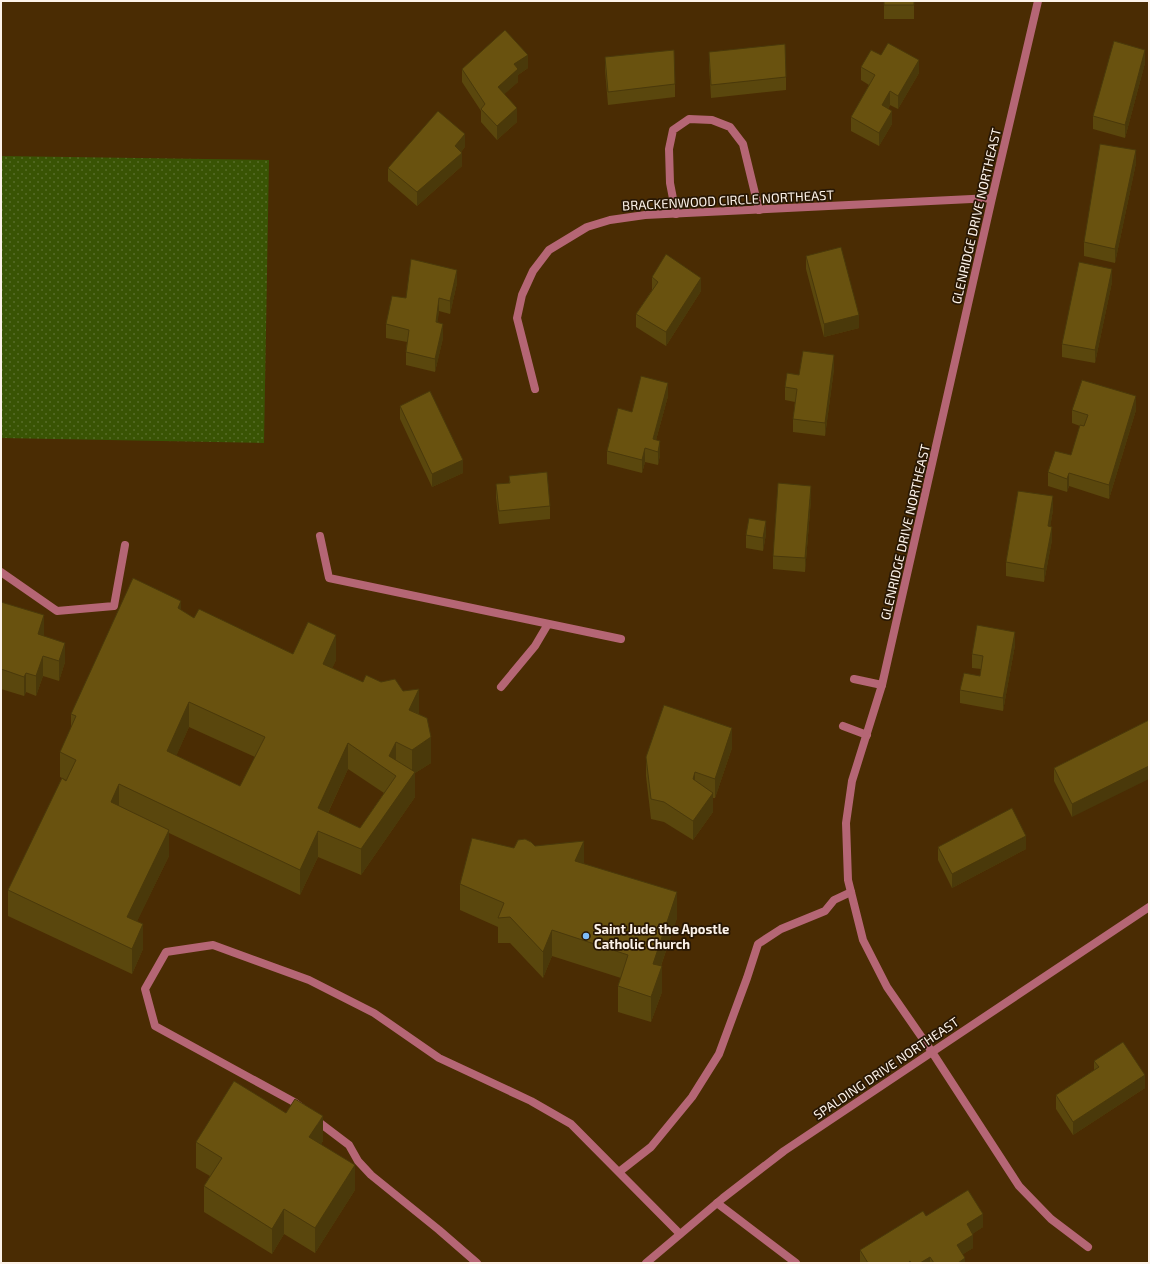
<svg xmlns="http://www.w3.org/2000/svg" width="1150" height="1264" font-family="'Exo 2',sans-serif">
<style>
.park{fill:url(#park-dots)}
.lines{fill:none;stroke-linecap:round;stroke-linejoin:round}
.service{stroke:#b56675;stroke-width:8}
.minor{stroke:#b56675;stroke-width:8}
.wall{fill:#5a470d;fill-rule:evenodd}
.shaded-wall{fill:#4a390a}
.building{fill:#69520f;stroke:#4a390a;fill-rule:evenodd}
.poi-dot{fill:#7ebdf9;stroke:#281704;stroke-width:1.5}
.labels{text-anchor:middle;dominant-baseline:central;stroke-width:3.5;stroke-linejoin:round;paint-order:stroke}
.street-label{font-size:13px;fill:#fcf2e9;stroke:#281704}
.poi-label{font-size:13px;font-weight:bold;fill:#fcf2e9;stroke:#281704;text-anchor:start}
</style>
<defs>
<pattern id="park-dots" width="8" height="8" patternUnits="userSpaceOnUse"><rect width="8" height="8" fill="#395404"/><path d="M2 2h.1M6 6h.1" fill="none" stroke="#576d29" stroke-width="1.8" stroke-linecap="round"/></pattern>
</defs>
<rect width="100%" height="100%" fill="#4a2c03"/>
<path class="park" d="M1,156L269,160L264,443L1,438Z"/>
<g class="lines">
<path class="service" d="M676,214L670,183L669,149L673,130L689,119L712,120L730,127L743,144L759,210
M320,536L329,578L621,639
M1,572L57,611L114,606L125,545
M854,679L882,685
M501,687L535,646L548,624
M843,726L867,735
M302,1108L294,1102L155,1026L145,989L166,952L213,945L309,980L374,1013L439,1058L531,1101L571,1124L680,1234
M316,1120L349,1145L358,1161L371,1175L439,1230L477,1263
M619,1172L651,1147L692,1097L719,1054L747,978L758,944L781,929L825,911L834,900L851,892
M717,1203L796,1263"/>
<path class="minor" d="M1038,1L992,198L882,685L852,781L846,823L848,880L863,940L887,987L932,1052L1019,1186L1051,1219L1088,1247
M535,389L517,318L522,295L533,271L549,250L587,227L610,220L645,215L992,198
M646,1263L723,1198L784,1151L1149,907"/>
</g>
<path class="wall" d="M884,1H914V19H884Z
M709,52L786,77V90L711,98L709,65Z
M881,55L919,73L898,109L890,105L888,109L892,124L879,146L851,131V117L869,85L861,80V67Z
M605,57L675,84V97L608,105L605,70Z
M1145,63L1125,138L1093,129V116Z
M528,68L518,75V82L504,94L517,122L497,140L481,122V111L462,82V69Z
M465,147L461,152L462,166L417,206L388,181V168Z
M1136,163L1115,263L1084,256V242Z
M806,256L859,328L824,337L806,269Z
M652,277L701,291L666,346L636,327V314L652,290Z
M1112,282L1095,363L1062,357V344Z
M457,283L450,314L439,311L437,323L443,338L435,372L406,365V352L407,342L386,338V324L406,298Z
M834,369L825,436L793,432V419L795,402L785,400V387L799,375Z
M668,396L656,440L660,455L658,465L645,462L642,473L607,464V451L632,412Z
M400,406L463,473L432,487L400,419Z
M1072,410H1136L1109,499L1069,486L1067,492L1048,486V472L1071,455L1080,426L1072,423Z
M509,476L550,506V519L499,524L496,498V484L509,483Z
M811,499L805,572L773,569V556Z
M1053,510L1050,527L1052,540L1044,582L1006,576V562Z
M766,534L763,551L746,548V535Z
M1,602L44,635L43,636L65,662L59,681L43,676L36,696L26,692L24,696L1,689Z
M181,610L194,618L293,654L336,660L332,668L363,682H381L403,691L419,714L431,763L415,773V797L361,875L318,857L300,895L169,833V856L137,921L143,949L132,974L8,916V890L66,780L60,777V752L71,729V714ZM189,727L255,757L240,786L176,756ZM348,769L384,793L360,828L328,813Z
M1015,645L1003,711L960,703V690L980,676L981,669L972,668V654Z
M1149,720L1072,817L1054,781V768Z
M732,748L715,798H713V812L693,840L664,822L651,819L646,776V757Z
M535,846L584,864L677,918L661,966L662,992L651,1022L618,1012V986L621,978L552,956L543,978L510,943H498V927L460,910V884L514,848Z
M938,847L1026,849L952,888L938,860Z
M1094,1061L1145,1088L1073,1135L1056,1109V1095L1094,1070Z
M286,1113L323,1141L321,1144L355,1190L315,1253L284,1234L272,1254L204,1212V1186L210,1176L196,1168V1142Z
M926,1216L983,1227L972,1234L973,1248L963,1254L965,1263H860V1250Z"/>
<path class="shaded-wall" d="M1145,50V63L1125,138V125Z
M528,55V68L518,75V82L498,100V87L514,64Z
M919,60V73L898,109V96Z
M890,91V105L882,119V105Z
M517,108V122L497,140V126Z
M892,111V124L879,146V133Z
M465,134V147L456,158L462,153V166L417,206V192Z
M1136,150V163L1115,263V249Z
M1112,269V282L1095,363V350Z
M457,270V283L450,314V301Z
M701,278V291L666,346V332Z
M439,298V311L436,336V322Z
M859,315V328L824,337V324Z
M443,324V338L435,372V359Z
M834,355V369L825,436V423Z
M668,383V396L653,451V439Z
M1136,396V410L1109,499V485Z
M660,441V455L658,465V452Z
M645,448V462L642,473V460Z
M463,460V473L432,487V474Z
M1069,473V486L1067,492V479Z
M811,486V499L805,572V558Z
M1053,496V510L1048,540V526Z
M766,521V534L763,551V538Z
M1052,527V540L1044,582V569Z
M181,601V627L178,608Z
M44,615V635L38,653V634Z
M1015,632V645L1003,711V698Z
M336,635V660L323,689V664Z
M65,643V662L59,681V661Z
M43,656V676L36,696V676Z
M26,673V692L24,696V677Z
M419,689V714L409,710Z
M189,702V727L167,777V751Z
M732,728V748L715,798V779Z
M431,737V763L415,773V797L361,875V849L412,775V750Z
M396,742V768L389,756Z
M348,743V769L319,832L318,808Z
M1149,766V779L1072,817V804Z
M695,772V792L693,779Z
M119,784V809L111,802Z
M713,793V812L693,840V821Z
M169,830V856L127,942V917Z
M318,831V857L300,895V870Z
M1026,836V849L952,888V874Z
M584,841V867L575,861Z
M677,892V918L653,989V964Z
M143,924V949L132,974V949Z
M552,930V956L543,978V952Z
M662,966V992L651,1022V997Z
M1145,1075V1088L1073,1135V1122Z
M323,1116V1141L309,1162V1137Z
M355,1165V1190L315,1253V1228Z
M284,1209V1234L272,1254V1229Z
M983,1214V1227L967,1238V1224Z
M973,1235V1248L957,1258V1245Z
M930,1257V1263H920Z
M965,1258V1263H958Z"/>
<path class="building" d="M884,1H914V5H884Z
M505,30L528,55L514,64L518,69L498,87L517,108L497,126L481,109L485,104L462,69Z
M1114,41L1145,50L1125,125L1093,116Z
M888,43L919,60L898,96L890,91L882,105L892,111L879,133L851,117L875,75L861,67L871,50L881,55Z
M785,44L786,77L711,85L709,52Z
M674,50L675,84L608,92L605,57Z
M438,111L465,134L455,146L462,153L417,192L388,168Z
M1100,144L1136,150L1115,249L1084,242Z
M841,247L859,315L824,324L806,256Z
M666,254L701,278L666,332L636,314L658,282L652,277Z
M411,259L457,270L450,301L439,298L436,322L443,324L435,359L406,352L409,330L386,324L392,296L406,298Z
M1079,262L1112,269L1095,350L1062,344Z
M803,351L834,355L825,423L793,419L797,389L785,387L787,373L799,375Z
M641,376L668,383L653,439L660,441L658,452L645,448L642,460L607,451L618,408L632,412Z
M1082,380L1136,396L1109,485L1069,473L1067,479L1048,472L1055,451L1071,455L1080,425L1084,426L1088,415L1072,410Z
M430,391L463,460L432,474L400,406Z
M547,472L550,506L499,511L496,484L510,483L509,476Z
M778,483L811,486L805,558L773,556Z
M1018,491L1053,496L1048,526L1052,527L1044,569L1006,562Z
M749,518L766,521L763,538L746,535Z
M133,578L181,601L178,608L194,618L199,609L293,654L308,622L336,635L323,664L363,682L366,675L381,682L395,679L403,691L419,689L409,710L427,718L431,737L412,750L396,742L389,756L415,772L361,849L318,831L300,870L119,784L111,802L169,830L127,917L143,924L132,949L8,890L62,778L66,781L76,760L60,752L76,716L71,714ZM189,702L265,737L240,786L167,751ZM348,743L396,776L360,828L318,808Z
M1,602L44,615L38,634L65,643L59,661L43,656L36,676L26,673L24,677L1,669Z
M977,625L1015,632L1003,698L960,690L964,673L980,676L983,656L972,654Z
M664,705L732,728L715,779L695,772L693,779L713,793L693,821L664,802L651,799L646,757Z
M1149,720V766L1072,804L1054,768Z
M1012,808L1026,836L952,874L938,847Z
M472,838L514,848L518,840L525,839L531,842L535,846L584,841L575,861L677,892L653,964L662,966L651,997L618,986L628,955L552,930L543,952L510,917L498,918L504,903L460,884Z
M1123,1042L1145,1075L1073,1122L1056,1095L1099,1067L1094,1061Z
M234,1081L286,1113L295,1099L323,1116L309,1137L355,1165L315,1228L284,1209L272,1229L204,1186L222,1158L196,1142Z
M968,1190L983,1214L967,1224L973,1235L957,1245L965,1258L958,1263H934L930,1257L920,1263H911L910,1261L908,1263H868L860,1250L923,1211L926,1216Z"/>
<circle class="poi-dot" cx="586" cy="936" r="4"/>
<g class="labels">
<g class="street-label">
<text transform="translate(728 200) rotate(-3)">BRACKENWOOD CIRCLE NORTHEAST</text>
<text transform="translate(976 216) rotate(-77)">GLENRIDGE DRIVE NORTHEAST</text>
<text transform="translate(905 532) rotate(-77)">GLENRIDGE DRIVE NORTHEAST</text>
<text transform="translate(886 1068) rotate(-34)">SPALDING DRIVE NORTHEAST</text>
</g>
<g class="poi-label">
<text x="594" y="929">Saint Jude the Apostle<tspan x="594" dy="15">Catholic Church</tspan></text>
</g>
</g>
<rect width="1150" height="1264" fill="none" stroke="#fcf2e9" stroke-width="4"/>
</svg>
